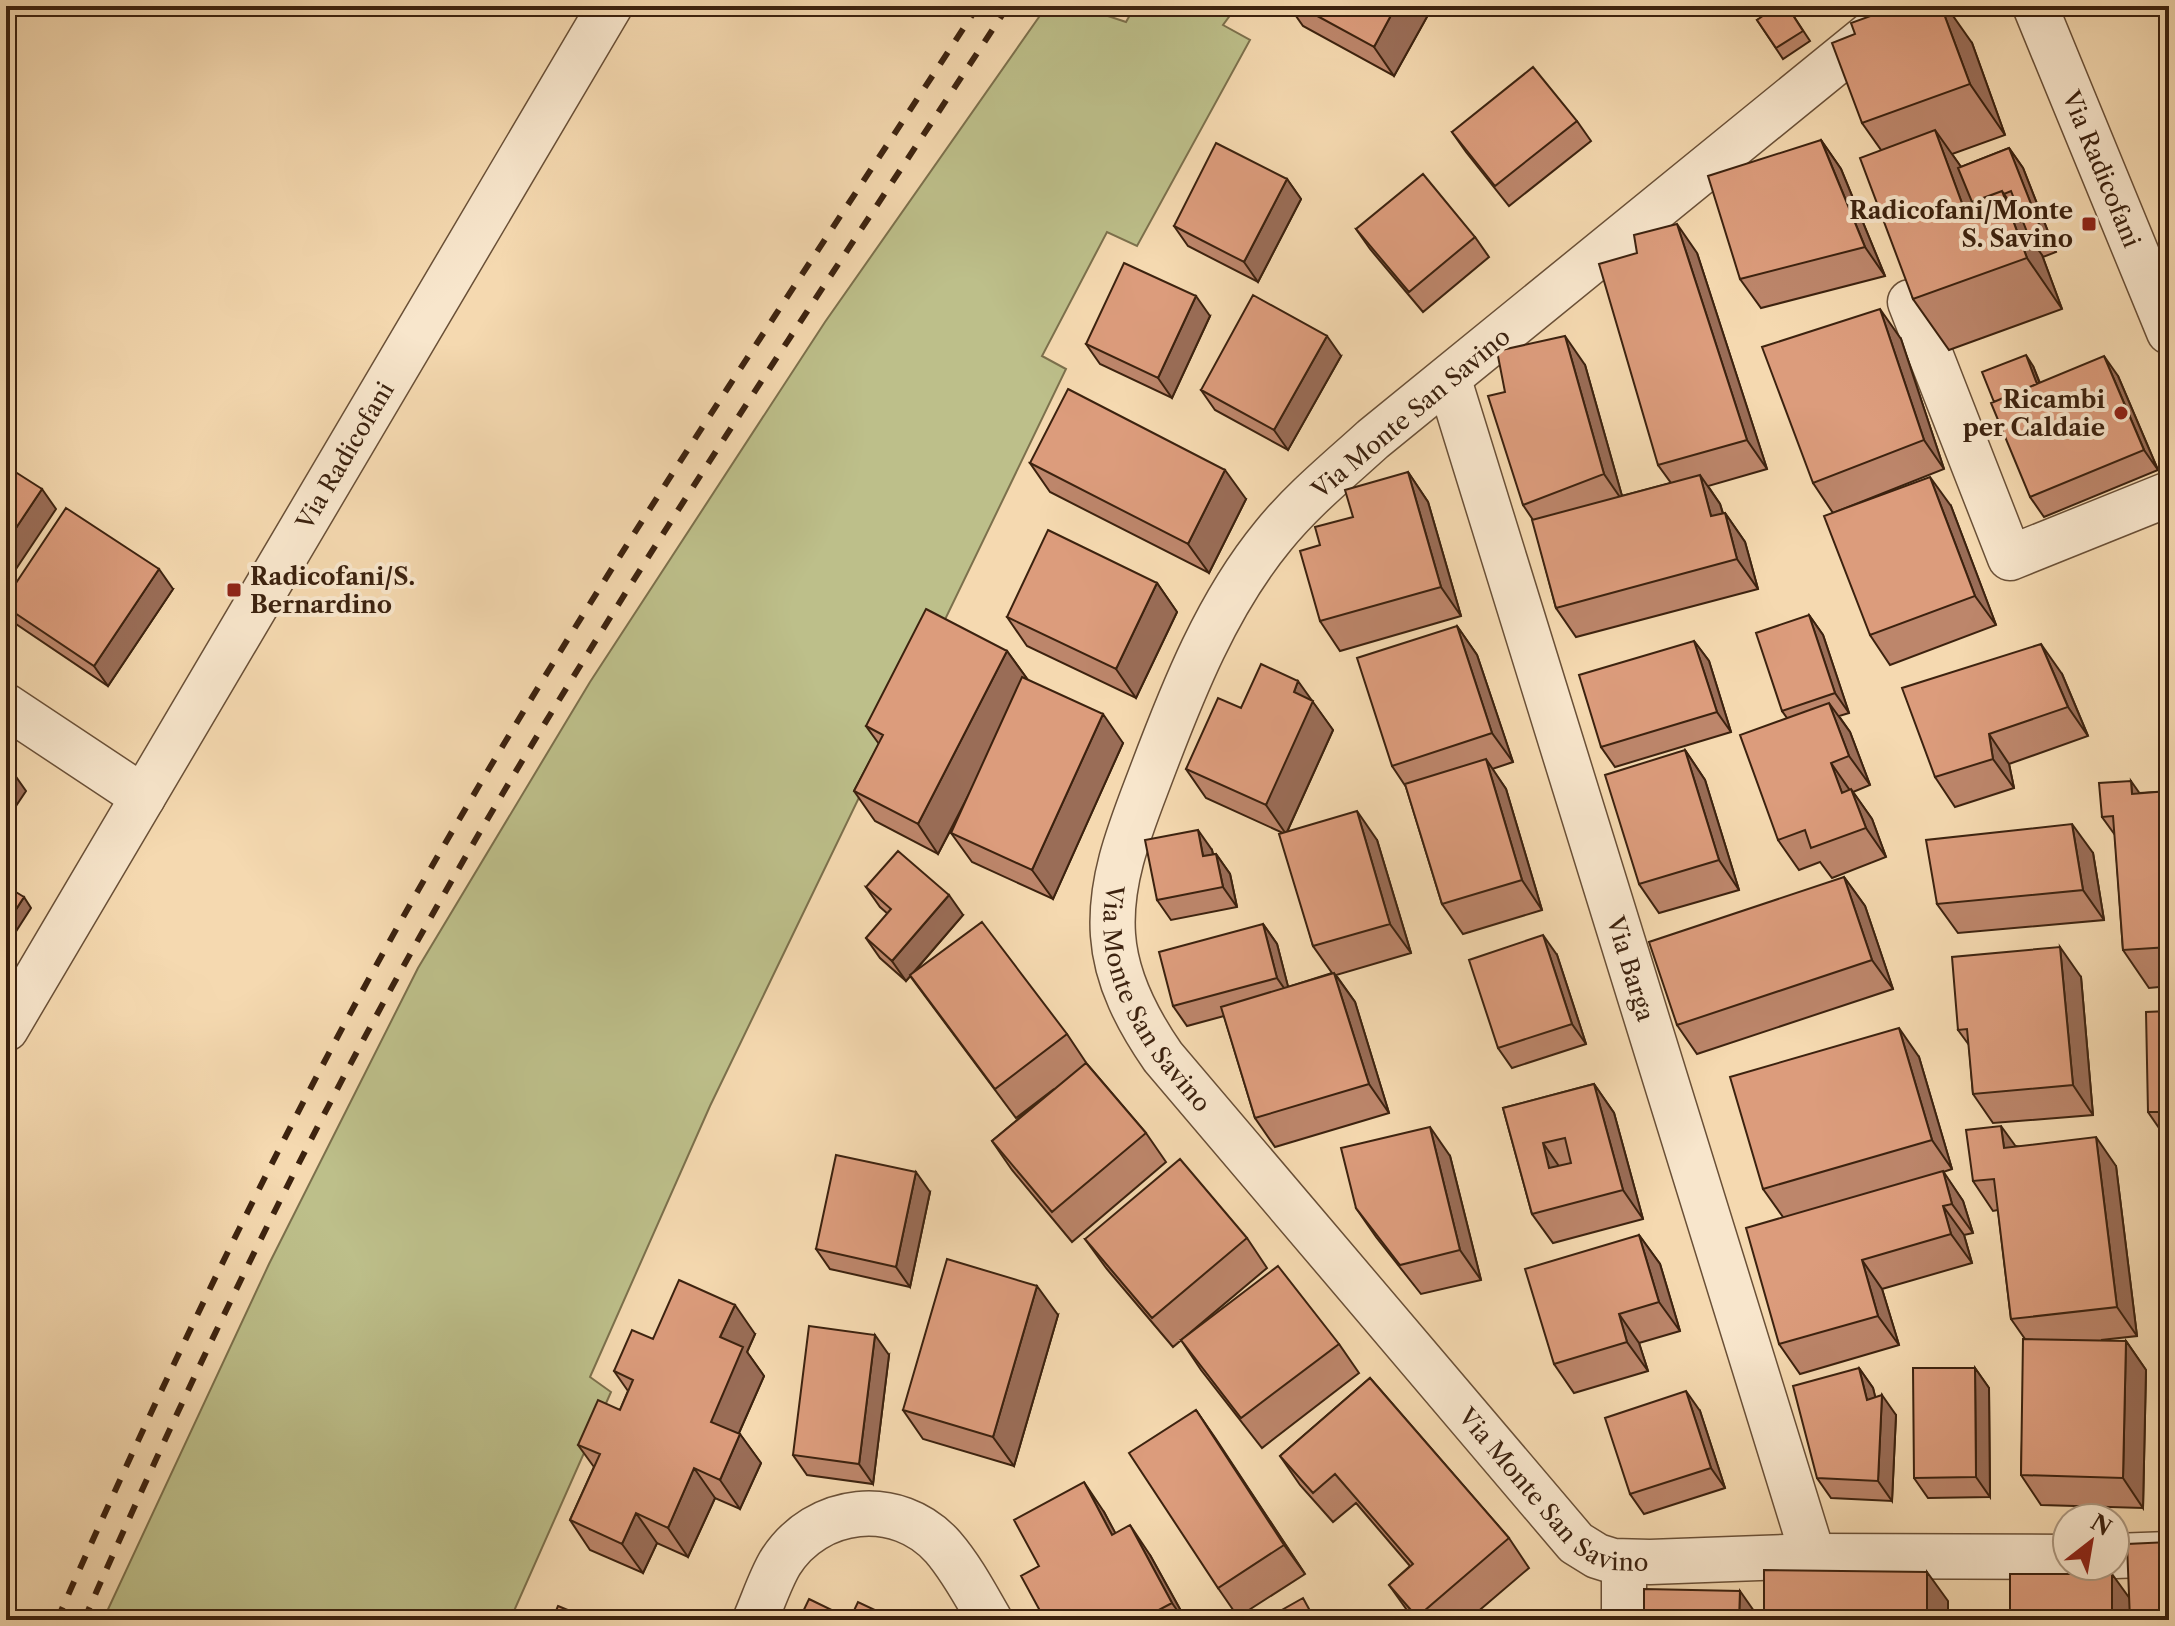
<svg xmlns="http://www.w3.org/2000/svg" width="2175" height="1626" font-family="'Libre Caslon Text',serif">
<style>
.green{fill:#bdbf8a;stroke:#7c704c;stroke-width:2}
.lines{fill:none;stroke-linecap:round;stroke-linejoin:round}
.minor-casing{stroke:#6a5037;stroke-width:47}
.minor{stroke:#f8e6cc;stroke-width:44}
.rail{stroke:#3c220f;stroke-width:6;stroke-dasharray:14 14;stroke-linecap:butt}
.wall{fill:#bd866b;stroke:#3c220f;stroke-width:2}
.shaded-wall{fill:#9a6d57;stroke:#3c220f;stroke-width:2}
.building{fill:#dc9c7c;stroke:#3c220f;stroke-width:2;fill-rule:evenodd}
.poi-dot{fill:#8f2418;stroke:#f8e6cc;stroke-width:3}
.labels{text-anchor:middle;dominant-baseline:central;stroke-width:8;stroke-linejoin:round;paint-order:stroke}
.street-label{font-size:24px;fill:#3c220f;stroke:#f8e6cc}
.poi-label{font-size:24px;font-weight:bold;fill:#3c220f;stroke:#f8e6cc;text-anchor:end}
</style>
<rect width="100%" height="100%" fill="#f5d9b0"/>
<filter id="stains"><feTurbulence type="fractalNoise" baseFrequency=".0025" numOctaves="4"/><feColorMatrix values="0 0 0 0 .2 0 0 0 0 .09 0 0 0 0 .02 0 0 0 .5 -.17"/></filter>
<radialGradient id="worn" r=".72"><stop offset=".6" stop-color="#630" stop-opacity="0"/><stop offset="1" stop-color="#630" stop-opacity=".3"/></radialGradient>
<path class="green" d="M1135,6H1237L1223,25L1250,40L1137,246L1107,232L1042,356L1066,369L710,1106L590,1377L611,1392L510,1620H103L269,1264L418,968L590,682L825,322L1046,7L1105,15L1126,22Z"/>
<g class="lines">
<defs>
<g id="minor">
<path id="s1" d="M1905,6L1373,439C1339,470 1302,500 1273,536C1217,604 1183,690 1152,772C1132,825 1109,878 1113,935C1116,980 1138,1021 1163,1057L1576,1543L1597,1556L1613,1561L1650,1562L1813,1556L2067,1557"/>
<path id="s2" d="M2035,6L2169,332"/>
<path d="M1910,302L2010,558L2169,494"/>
<path id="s3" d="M1449,380L1813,1556"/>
<path d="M6,706L143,797"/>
<path id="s4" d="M6,1029L610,6"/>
<path d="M2115,1556L2169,1554"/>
<path d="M755,1620C763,1602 770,1580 780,1563C816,1505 898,1496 943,1547C962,1569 976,1596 990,1620"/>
<path d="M1624,1620V1562"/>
</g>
</defs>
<use href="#minor" class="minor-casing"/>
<use href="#minor" class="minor"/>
<path class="rail" d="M57,1620C179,1345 307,1078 460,818C622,541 803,275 978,6
M84,1620C188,1383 300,1149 427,924C605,609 810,309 1008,6"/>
</g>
<path class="wall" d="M1289,6H1433L1394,76L1303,26Z
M1787,6L1810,41L1783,59L1757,20Z
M1972,43L2005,135L1952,154L1961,167L2009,148L2023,168L2056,252L2043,257L2042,255L2062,309L1949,350L1913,299L1881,150L1862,123Z
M1577,121L1591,141L1509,206L1466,152L1452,132Z
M1821,140L1841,169L1885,276L1761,308L1740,279Z
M1287,179L1301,199L1258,282L1188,246L1174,226Z
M1356,229L1475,237L1489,257L1423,312L1370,249Z
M1697,253L1767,469L1708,486L1720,504L1723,513H1725L1745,542L1758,589L1576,637L1556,608L1533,520L1523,505L1505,392L1585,365L1622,496L1671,483L1658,465Z
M1210,316L1172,398L1100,364L1086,344Z
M1901,339L1944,469L1833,513L1813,483Z
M1341,356L1288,450L1215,410L1201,390Z
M2033,366L2040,383L2118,376L2158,470L2044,517L2030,497Z
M1030,463L1246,499L1209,573L1050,492Z
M1408,472L1428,502L1461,616L1340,651L1320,621V545Z
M1951,506L1996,625L1890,665L1870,635Z
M1157,583L1177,612L1136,698L1027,646L1007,617Z
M173,589L108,686L16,624L6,611V598Z
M1809,615L1823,635L1849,713L1839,716L1850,732L1870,785L1853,792L1872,819L1886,857L1832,878L1820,862L1799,870L1778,840L1787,718L1782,711Z
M1457,626L1477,655L1513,762L1492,769L1506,789L1542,910L1463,934L1442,904L1406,787L1392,766Z
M1694,641L1709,661L1731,732L1615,767L1601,747Z
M1007,651L1028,680L1123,743L1053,899L972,862L951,833L966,801L938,854L875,821L854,791L879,744L866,726Z
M2062,674L2088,736L2009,764L2014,788L1955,807L1935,777Z
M1311,700L1333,730L1287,832L1377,840L1411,953L1336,975L1355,1002L1389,1113L1275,1147L1255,1118L1224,1016L1187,1026L1173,1006L1263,924L1277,944L1288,987L1332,973L1313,946L1283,833L1206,798L1186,769L1241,708Z
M1685,750L1705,780L1739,890L1659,913L1639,884Z
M2169,791V986L2149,988L2123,950L2115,835L2102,817L2140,793Z
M1212,850L1213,854H1216L1230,874L1237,907L1171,920L1157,900Z
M2093,853L2104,920L1958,933L1937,904Z
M1844,877L1865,906L1893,989L1697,1054L1677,1025Z
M866,887L963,915L913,973L1067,1034L1087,1064L1146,1133L1166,1162L1072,1242L1012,1170L992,1141L1054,1089L1016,1118L910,976L906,981L880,958L866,938L888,914L880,907Z
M1557,955L1586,1044L1512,1068L1498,1048Z
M2081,977L2093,1115L1993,1123L1973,1094L1969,1045L1958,1030Z
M2169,1001V1141H2168L2148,1112L2169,1011Z
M1919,1057L1952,1169L1943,1172L1963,1201L1973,1233L1964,1235L1972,1263L1882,1289L1899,1345L1800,1374L1779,1344L1783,1217L1763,1189Z
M1594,1084L1614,1113L1643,1219L1553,1243L1532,1214L1503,1108Z
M2016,1146L2116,1166L2137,1336L2101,1340L2126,1341L2146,1370L2143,1508L2041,1505L2021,1475L2025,1339L2011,1319L1998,1210L1993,1211L1973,1181Z
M1450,1156L1481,1280L1421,1294L1376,1237L1356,1208Z
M930,1192L910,1287L830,1269L816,1249Z
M1639,1235L1660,1264L1680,1331L1639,1343L1648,1371L1574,1393L1554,1364Z
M1247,1238L1267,1268L1173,1347L1106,1268L1085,1239Z
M1058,1315L1014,1466L923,1439L903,1410Z
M755,1334L747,1352L764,1376L739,1433L761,1463L740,1509L715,1498L688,1557L657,1543L643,1573L590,1550L570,1520L594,1467L578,1445L620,1410L628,1391L614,1371L653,1339Z
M1181,1340L1339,1344L1359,1373L1262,1448L1201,1370Z
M889,1355L873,1484L807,1475L793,1455Z
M1859,1368L1873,1388L1875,1397L1896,1415L1892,1501L1831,1498L1817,1478Z
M1975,1368L1989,1388L1990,1497L1928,1498L1914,1478Z
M1370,1378L1509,1538L1529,1568L1468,1620H1414L1389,1585L1410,1566L1356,1503L1333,1522L1300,1485L1280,1456Z
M1196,1410L1305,1574L1238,1617L1218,1588Z
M1700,1411L1725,1488L1644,1514L1630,1494Z
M1104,1512L1115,1533L1150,1555L1186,1620H1045L1039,1566Z"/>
<path class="shaded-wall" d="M1396,6H1433L1394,76L1374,47Z
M1941,6H1946L1972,43L2005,135L1970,84Z
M1935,130L1971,181L1973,206H1963Z
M1821,140L1841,169L1885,276L1865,247Z
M2009,148L2023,168L2056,252L2042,232Z
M1287,179L1301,199L1258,282L1244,262Z
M2002,191L2030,232L2029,237L2042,255L2062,309L2027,258Z
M1677,224L1697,253L1767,469L1747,440Z
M1196,296L1210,316L1172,398L1158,378Z
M1880,309L1901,339L1944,469L1924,440Z
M1327,336L1341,356L1288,450L1274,430Z
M1565,336L1585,365L1624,503L1604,474Z
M2026,355L2033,366L2044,395L2037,385Z
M2104,356L2118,376L2158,470L2144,450Z
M1225,470L1246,499L1209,573L1188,544Z
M1408,472L1428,502L1461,616L1441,587Z
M1700,475L1720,504L1732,545L1711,516Z
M1930,477L1951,506L1996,625L1975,596Z
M42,489L56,509L6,584V543Z
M1725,513L1745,542L1758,589L1737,559Z
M159,569L173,589L108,686L94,666Z
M1157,583L1177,612L1136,698L1116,669Z
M1809,615L1823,635L1849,713L1835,693Z
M1457,626L1477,655L1513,762L1492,733Z
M1694,641L1709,661L1731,732L1717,712Z
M2041,644L2062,674L2088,736L2068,707Z
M1007,651L1028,680L938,854L918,824Z
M1298,681L1333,730L1286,834L1266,805L1294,692Z
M1829,703L1850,732L1870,785L1849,756Z
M1103,714L1123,743L1053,899L1032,870Z
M1989,734L2009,764L2014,788L1993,759Z
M1685,750L1705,780L1739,890L1719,860Z
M1486,759L1506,789L1542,910L1522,880Z
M1831,763L1851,792L1842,793Z
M12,771L26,791L6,821V780Z
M2131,781L2157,818L2132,794Z
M1851,789L1872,819L1886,857L1866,828Z
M1357,811L1377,840L1411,953L1390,924Z
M2072,824L2093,853L2104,920L2083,890Z
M1198,830L1212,850L1217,876L1203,856Z
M1216,854L1230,874L1237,907L1223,887Z
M1844,877L1865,906L1893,989L1872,960Z
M949,895L963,915L906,981L892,961Z
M24,897L31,908L6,947V925Z
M1263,924L1277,944L1291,998L1277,978Z
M1543,935L1557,955L1586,1044L1572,1024Z
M2060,947L2081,977L2093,1115L2073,1085Z
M1334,973L1355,1002L1389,1113L1369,1084Z
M1899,1028L1919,1057L1952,1169L1932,1140Z
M1594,1084L1614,1113L1643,1219L1623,1190Z
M2001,1126L2022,1155L2004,1148Z
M1430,1127L1450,1156L1481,1280L1460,1250Z
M2096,1137L2116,1166L2137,1336L2117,1307Z
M1543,1143L1563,1172L1549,1168Z
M1943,1171L1963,1201L1973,1233L1952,1204Z
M916,1172L930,1192L910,1287L896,1267Z
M1943,1206L1964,1235L1972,1263L1951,1234Z
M1639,1235L1660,1264L1680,1331L1659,1302Z
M1862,1260L1882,1289L1899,1345L1878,1316Z
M1037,1286L1058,1315L1014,1466L993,1437Z
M735,1305L755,1334L747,1352L764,1376L731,1451L711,1422L720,1337Z
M1619,1314L1639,1343L1648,1371L1627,1342Z
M875,1335L889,1355L873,1484L859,1464Z
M2126,1341L2146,1370L2143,1508L2123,1478Z
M1859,1368L1873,1388L1881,1420L1867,1400Z
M1975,1368L1989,1388L1990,1497L1976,1477Z
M1686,1391L1700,1411L1725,1488L1711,1468Z
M1882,1395L1896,1415L1892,1501L1878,1481Z
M1196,1410L1216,1439L1305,1574L1284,1545Z
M740,1434L761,1463L740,1509L720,1480Z
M694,1468L715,1498L688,1557L668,1528Z
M1084,1482L1104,1512L1132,1564L1112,1535Z
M636,1513L657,1543L643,1573L622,1544Z
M1130,1525L1150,1555L1186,1620H1184L1172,1603Z
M1927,1572L1948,1601V1620H1927Z
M2112,1574L2133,1603V1620H2112Z
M1740,1591L1754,1611V1620H1739Z"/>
<path class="building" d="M1299,6H1396L1374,47Z
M1777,6H1787L1803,31L1776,48L1757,20Z
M1898,6H1941L1970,84L1862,123L1832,43L1855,34L1851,23Z
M1533,67L1577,121L1495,186L1452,132Z
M1935,130L1963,206L2002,191L2027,258L1913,299L1860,158Z
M1821,140L1865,247L1740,279L1708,176Z
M1216,143L1287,179L1244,262L1174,226Z
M2009,148L2042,232L2029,237L2011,191L2004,194L2002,191L1972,202L1958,168Z
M1423,174L1475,237L1409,292L1356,229Z
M2015,202L2024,223L2010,204Z
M1677,224L1747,440L1658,465L1599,264L1637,253L1634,235Z
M1124,263L1196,296L1158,378L1086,344Z
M1253,295L1327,336L1274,430L1201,390Z
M1880,309L1924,440L1813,483L1762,347Z
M1565,336L1604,474L1523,505L1488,396L1505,392L1497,351Z
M2026,355L2037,384L1994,402L1982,372Z
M2104,356L2144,450L2030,497L1991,403Z
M1068,389L1225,470L1188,544L1030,463Z
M6,466L42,489L6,543Z
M1408,472L1441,587L1320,621L1300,551L1320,545L1315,527L1353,517L1345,490Z
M1700,475L1711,516L1725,513L1737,559L1556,608L1532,520Z
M1930,477L1975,596L1870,635L1824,516Z
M66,508L159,569L94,666L6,607V598Z
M1048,530L1157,583L1116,669L1007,617Z
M926,609L1007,651L918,824L854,791L883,735L866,726Z
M1809,615L1835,693L1782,711L1756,633Z
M1457,626L1492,733L1392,766L1357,658Z
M1694,641L1717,712L1601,747L1579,675Z
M2041,644L2068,707L1989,734L1993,759L1935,777L1902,688Z
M1261,664L1298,681L1294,692L1313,701L1266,805L1186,769L1218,698L1241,708Z
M1022,677L1103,714L1032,870L951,833Z
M1829,703L1849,756L1831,763L1842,793L1851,789L1866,828L1811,848L1805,830L1778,840L1740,735Z
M1685,750L1719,860L1639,884L1605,775Z
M1486,759L1522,880L1442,904L1405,784Z
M6,767L12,771L6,780Z
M2131,781L2132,794L2169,791V947L2123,950L2113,816L2102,817L2099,783Z
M1357,811L1390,924L1313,946L1279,834Z
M2072,824L2083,890L1937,904L1926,840Z
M1198,830L1203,856L1216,854L1223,887L1157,900L1145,840Z
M898,851L949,895L892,961L866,938L891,909L866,887Z
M1844,877L1872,960L1677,1025L1649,942Z
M6,886L24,897L6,925Z
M982,922L1067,1034L995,1089L910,975Z
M1263,924L1277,978L1173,1006L1159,952Z
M1543,935L1572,1024L1498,1048L1469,960Z
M2060,947L2073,1085L1973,1094L1967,1029L1958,1030L1952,957Z
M1334,973L1369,1084L1255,1118L1221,1007Z
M2169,1001V1112H2148L2146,1012L2169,1011Z
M1899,1028L1932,1140L1763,1189L1730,1077Z
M1086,1063L1146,1133L1052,1212L992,1141Z
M1594,1084L1623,1190L1532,1214L1503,1108ZM1565,1138L1571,1163L1549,1168L1543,1143Z
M2001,1126L2004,1148L2096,1137L2117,1307L2011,1319L1994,1179L1973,1181L1966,1130Z
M1430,1127L1460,1250L1400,1265L1356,1208L1341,1148Z
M836,1155L916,1172L896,1267L816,1249Z
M1180,1159L1247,1238L1152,1318L1085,1239Z
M2159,1164H2169V1298H2165Z
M1943,1171L1952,1204L1943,1206L1951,1234L1862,1260L1878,1316L1779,1344L1746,1228Z
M1639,1235L1659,1302L1619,1314L1627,1342L1554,1364L1525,1269Z
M947,1259L1037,1286L993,1437L903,1410Z
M1278,1266L1339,1344L1241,1418L1181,1340Z
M679,1280L735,1305L720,1337L743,1347L711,1422L740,1434L720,1480L694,1468L668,1528L636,1513L622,1544L570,1520L600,1454L578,1445L598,1400L620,1410L633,1380L614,1371L632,1330L653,1339Z
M809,1326L875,1335L859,1464L793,1455Z
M2163,1334H2169V1471H2164Z
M2023,1339L2126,1341L2123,1478L2021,1475Z
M1859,1368L1867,1400L1882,1395L1878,1481L1817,1478L1793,1386Z
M1913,1368H1975L1976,1477L1914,1478Z
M1370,1378L1509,1538L1417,1617L1389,1585L1413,1564L1335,1474L1313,1493L1280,1456Z
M1686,1391L1711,1468L1630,1494L1605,1418Z
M1196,1410L1284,1545L1218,1588L1129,1453Z
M1084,1482L1112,1535L1130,1525L1172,1603L1140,1620H1045L1021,1576L1039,1566L1014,1520Z
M2169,1542V1620H2130L2127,1544Z
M1764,1570L1927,1572V1620H1764Z
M2010,1574H2112V1620H2010Z
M1644,1589L1740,1591L1739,1620H1644Z
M1303,1598L1315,1620H1264Z
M809,1599L850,1619L858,1602L896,1620H799Z
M558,1606L592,1620H552Z"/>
<g class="poi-dot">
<rect x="2081" y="216" width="16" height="16" rx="4"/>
<circle cx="2121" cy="413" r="8"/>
<rect x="226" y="582" width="16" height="16" rx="4"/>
</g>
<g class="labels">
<g class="street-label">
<text stroke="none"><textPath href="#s2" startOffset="176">Via Radicofani</textPath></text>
<text transform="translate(1411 413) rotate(-40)">Via Monte San Savino</text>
<text stroke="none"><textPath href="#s4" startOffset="666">Via Radicofani</textPath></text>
<text stroke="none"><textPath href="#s3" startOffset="616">Via Barga</textPath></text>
<text stroke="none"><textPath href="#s1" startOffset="1336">Via Monte San Savino</textPath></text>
<text stroke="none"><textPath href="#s1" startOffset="1984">Via Monte San Savino</textPath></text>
</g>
<g class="poi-label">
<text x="2073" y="210">Radicofani/Monte<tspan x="2073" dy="28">S. Savino</tspan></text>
<text x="2105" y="399">Ricambi<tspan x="2105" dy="28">per Caldaie</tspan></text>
<text x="250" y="576" text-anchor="start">Radicofani/S.<tspan x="250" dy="28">Bernardino</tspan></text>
</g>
</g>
<rect width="2175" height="1626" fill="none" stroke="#f5d9b0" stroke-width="32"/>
<rect x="8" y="8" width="2159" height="1610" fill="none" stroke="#3c220f" stroke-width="4"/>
<rect x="16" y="16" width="2143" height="1594" fill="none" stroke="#3c220f" stroke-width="2"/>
<g transform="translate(2091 1542) rotate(31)"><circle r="38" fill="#f8e6cc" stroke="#ad9880" stroke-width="2"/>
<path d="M0-6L14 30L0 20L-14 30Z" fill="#8f2418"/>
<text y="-12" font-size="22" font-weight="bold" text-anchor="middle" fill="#3c220f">N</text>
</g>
<rect width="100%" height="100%" filter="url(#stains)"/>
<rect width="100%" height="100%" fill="url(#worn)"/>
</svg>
